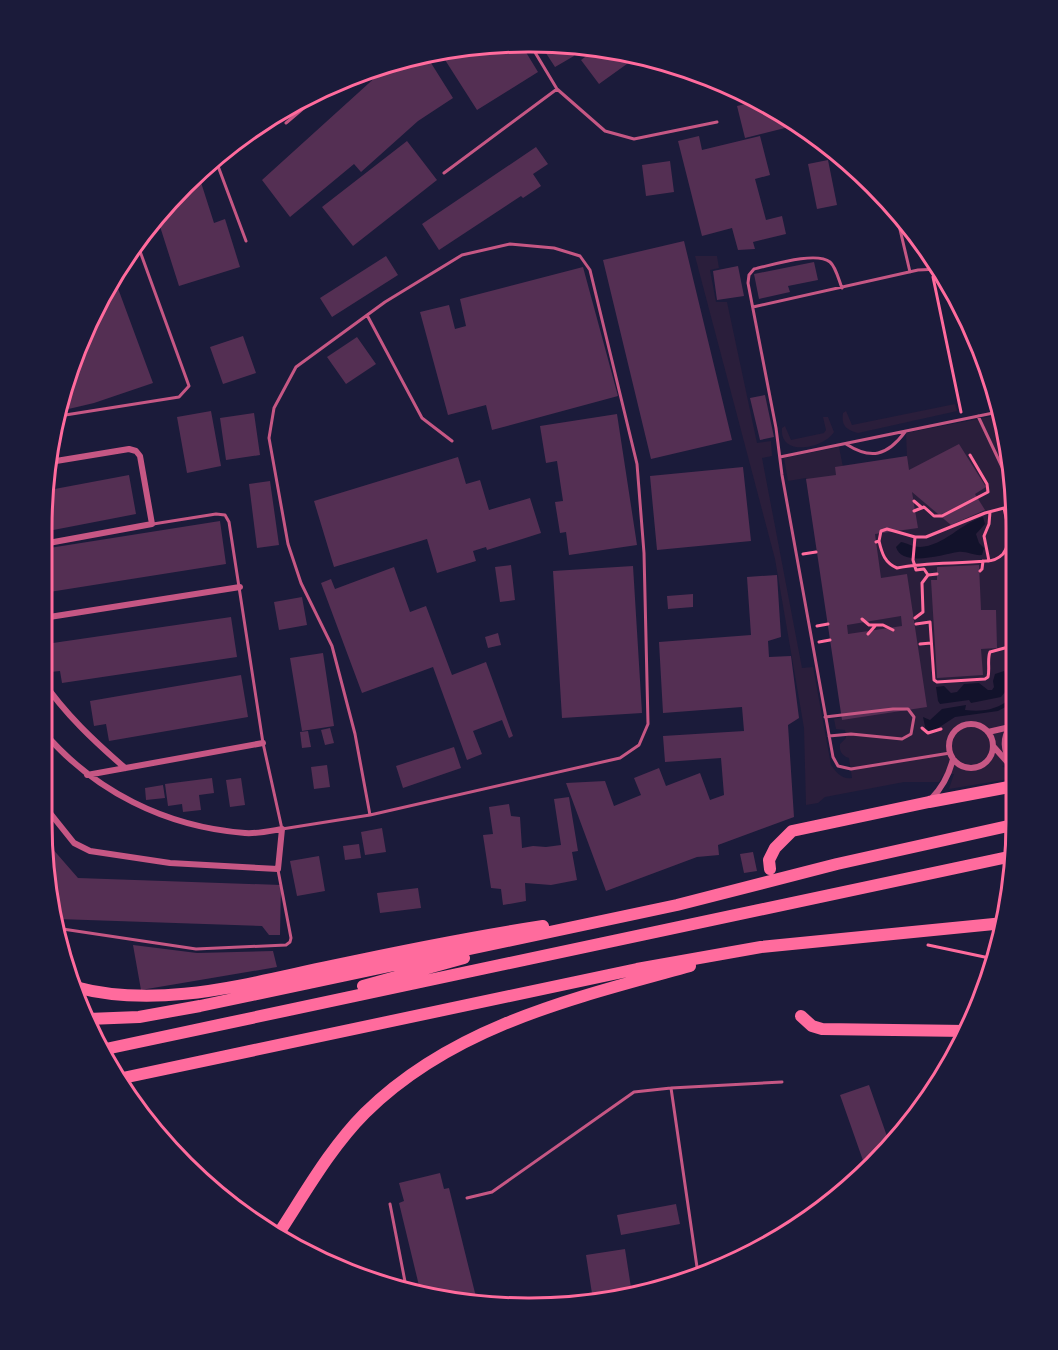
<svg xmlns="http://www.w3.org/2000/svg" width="1058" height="1350" font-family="Inter,sans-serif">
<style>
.green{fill:#2a1e3b}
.water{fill:#12122b}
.building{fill:#542f53;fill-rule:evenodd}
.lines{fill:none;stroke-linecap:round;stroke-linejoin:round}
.path{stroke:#ff6b9d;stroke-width:3}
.service{stroke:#c65784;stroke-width:3}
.minor{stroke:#c65784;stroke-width:6}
.motorway{stroke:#ff6b9d;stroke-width:12}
.rim{fill:none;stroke:#ff6b9d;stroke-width:3}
</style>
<rect width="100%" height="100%" fill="#1b1b3a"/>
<path class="green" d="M695,256H717L719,268L710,270L716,302H727L757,443L771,441L772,456L762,458L802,668L813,667L831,765C836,772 842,780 852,778L849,758C842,756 839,751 840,744L846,738L845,730L836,729L834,719L843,717L806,478L788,481L784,458L839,447L843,467L907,457L906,433L999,415L1015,497L1010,764L1002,766L1010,771L1009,779L949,789L954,774L943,775L939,782H904L825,797L818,803L806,805L804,728L775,559Z
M955,404L957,411L858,433C846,430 841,425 843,413L846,411L852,425Z
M823,417H828L834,432C825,448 779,458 782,428L785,426L791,440L824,433L826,430Z"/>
<path class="water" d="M983,517L985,524L976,534L979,543L984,548L982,555C974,556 967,551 958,552C944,554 902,568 896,547L901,542C907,543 913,547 920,547C944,546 961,523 983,517Z
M1004,671L1009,687L1001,697L971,703L969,700L940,704L938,701L936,687L944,686L951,693L957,692L964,684L979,683L988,690H992L994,687L993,681L995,674Z
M1011,698V704L998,711L955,717L932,732L926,731L923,717L930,720L942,709L966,705L965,710C983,712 997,710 1011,698Z"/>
<path class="building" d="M561,43L570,45L568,46L574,56L555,67L540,44Z
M521,44L538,72L477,110L440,52L465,46Z
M596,49L610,51L638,56L599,84L581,60Z
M426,55L453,98L418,121L361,172L354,164L290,217L262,180L379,74L374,67Z
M758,101L768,107L797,125L745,138L737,106Z
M699,136L702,150L760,136L770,175L755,179L766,220L782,216L786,234L753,242L755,249L738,250L732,228L702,236L678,141Z
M407,141L437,180L353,246L322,207Z
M536,147L548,164L533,174L541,186L523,198L521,196L439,250L422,224Z
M828,160L837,205L817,209L808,164Z
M670,161L674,192L646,196L642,165Z
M198,173L214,223L225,219L240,267L179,286L157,217Z
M684,241L732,440L651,459L603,260Z
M386,256L398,275L332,317L320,298Z
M814,262L818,280L788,286L790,292L759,299L754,274Z
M738,266L744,296L717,300L713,271Z
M583,267L618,396L492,430L486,405L448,415L420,312L449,305L455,329L466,326L460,299Z
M116,283L153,383L94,403L60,411L68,372Z
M243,336L256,373L223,384L210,347Z
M357,337L376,364L346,384L327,357Z
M765,395L774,437L760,440L750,398Z
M211,411L221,466L187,473L177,417Z
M254,413L260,455L226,460L220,418Z
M617,414L637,545L569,555L566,532L560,533L555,502L563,501L557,461L546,463L540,426Z
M959,444L986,487L975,494L985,510L951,525L912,492L918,528L875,534L881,578L907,574L927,707L842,720L806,479L836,475L835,467L907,456L909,470ZM901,616L902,626L848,634L847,625Z
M458,457L466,484L480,480L489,510L530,498L541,533L487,550L486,547L473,551L476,561L437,573L427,539L334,567L314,501Z
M743,467L751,541L657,550L650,476Z
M129,475L136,514L43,532L44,491Z
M270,481L279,545L257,548L249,484Z
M220,521L226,564L43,593V549Z
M511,565L515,600L500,602L495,567Z
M979,565L981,610H996L997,648L981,649L983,675L937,678L931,580H937V567Z
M633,566L642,713L562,718L553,571Z
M394,567L410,612L426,606L452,675L486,662L513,736L509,738L502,720L473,731L482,754L467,760L433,667L362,693L321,583L331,579L335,589Z
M777,575L781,637L768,641L769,657L791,656L799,718L788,725L794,817L718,845L719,855L697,857L606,891L566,783L605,781L614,806L641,795L634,778L659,768L666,786L700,773L710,800L724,795L721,758L665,762L663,736L744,731L742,707L663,713L659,642L751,635L747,577Z
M693,594V607L668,609L667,596Z
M302,597L307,625L279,630L274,602Z
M231,617L237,657L62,683L60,671L50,672L46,644Z
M498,633L501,645L488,648L485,637Z
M323,653L334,726L302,731L290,658Z
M241,675L248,717L109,741L106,724L94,726L90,701Z
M330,728L334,743L325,745L321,730Z
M308,731L311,747L302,748L300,732Z
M454,747L461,768L403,788L396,766Z
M327,765L330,787L314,789L311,767Z
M212,778L214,793L199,795L201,810L183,812L182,804L168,806L165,784Z
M241,778L245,805L230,807L226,780Z
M163,785L165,798L146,800L145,788Z
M569,797L578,851L572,852L577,880L551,885L525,883L526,901L503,905L501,889L491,888L483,835L493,834L489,807L509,804L511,816L520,817L522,848L533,846L546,847L561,845L554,799Z
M382,828L386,852L365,855L361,832Z
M44,839L78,878L281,885L280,935H269L262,926L58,919L54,914Z
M359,844L361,858L345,860L343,846Z
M753,852L757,871L744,873L740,854Z
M319,856L325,891L297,896L290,861Z
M418,888L421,908L380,913L377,893Z
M133,945L197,953L273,951L277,967L141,990Z
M869,1085L889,1142L866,1169L840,1095Z
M440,1173L444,1189L449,1188L477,1301L421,1294L399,1203L404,1201L399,1183Z
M676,1204L680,1224L621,1235L617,1215Z
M625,1249L632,1294L593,1300L586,1255Z"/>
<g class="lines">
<path class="path" d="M933,277L961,412
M914,501L921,507
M914,511L924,507L934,516H942L988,492L987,484L970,455
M915,537L913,560L916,570L924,569L928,575
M876,542L879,541L881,531L887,529L915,537H926L985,513L1004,508C1007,523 1013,541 1003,554C999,558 992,561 986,561C956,564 927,562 897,568C885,563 882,554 879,541
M803,554L816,552
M989,561L984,536L989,524L990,512
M980,571L982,569L983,561
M915,618L923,612L922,583L928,575L937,574
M862,619L869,625H883L893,630
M916,624L930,622L934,680L937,682L985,679L988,677C990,669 987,659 990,652L1012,646
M817,626L828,624
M868,634L875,626
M819,642L830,640
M920,644L931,643
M922,728L928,733L941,729
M928,945L994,959"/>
<path class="service" d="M530,44L557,89L605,131L634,139L717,122
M286,123L326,89
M215,158L246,241
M444,173L557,89
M895,208L910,272
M842,288C839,281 836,267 830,262C816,251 772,265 754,269L749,275L748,283L776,428L782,475L833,757L838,766L851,769L950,753
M753,307L918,270L939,269
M367,315L422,418L452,441
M59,416L179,397L189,386L137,243
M978,416L1003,469L1015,511
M846,444C871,460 887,456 905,432
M780,457L998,412
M153,524L216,514L225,515L229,522L263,743L282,829L370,815L620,758L639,745L648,724L644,553L637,464L590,270L580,256L554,248L510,244L462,255L385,302L296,367L274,408L269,438L288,544L301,583L332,646L355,734L370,815
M825,717L893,709H908L914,717L911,734L902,739L851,734L829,736
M42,818L48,813
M56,928L196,949L286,945L290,942L291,938L278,870
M467,1198L492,1192L634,1092L671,1088
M390,1204L407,1292
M698,1274L671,1088L782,1082"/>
<path class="minor" d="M681,68L683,69
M43,544L152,524L140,456L136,451L129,449L50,462
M43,618L240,587
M42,680C65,714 94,741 125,768
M949 746a22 22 0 1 1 44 0a22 22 0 1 1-44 0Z
M988,732L1010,727
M993,746L1010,765
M1010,762C1004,750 1002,739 1010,727
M87,775L263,743
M931,799C943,787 949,775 953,759
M42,803L74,843L90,851L170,863L278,869L282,829C270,831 257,834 245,833C166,827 93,791 42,730"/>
<path class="motorway" d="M770,869L769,860L775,848L792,831L929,802L1009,787
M363,986L464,958
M75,987C160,1010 249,983 332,966C402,951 472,937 543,926
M801,1016L812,1026L822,1029L966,1031
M88,1019L139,1017L200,1006L677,905L837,864L1008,826
M101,1050L1008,857
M118,1079L637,969L761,947L1004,923
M277,1236C304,1195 330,1148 365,1113C453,1026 574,998 690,966"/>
</g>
<path d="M0 0H1058V1350H0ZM528 52H530A476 476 0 0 1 1006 528V822A476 476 0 0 1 530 1298H528A476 476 0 0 1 52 822V528A476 476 0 0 1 528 52Z" fill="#1b1b3a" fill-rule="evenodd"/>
<path class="rim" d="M528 52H530A476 476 0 0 1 1006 528V822A476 476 0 0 1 530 1298H528A476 476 0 0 1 52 822V528A476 476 0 0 1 528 52Z"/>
</svg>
